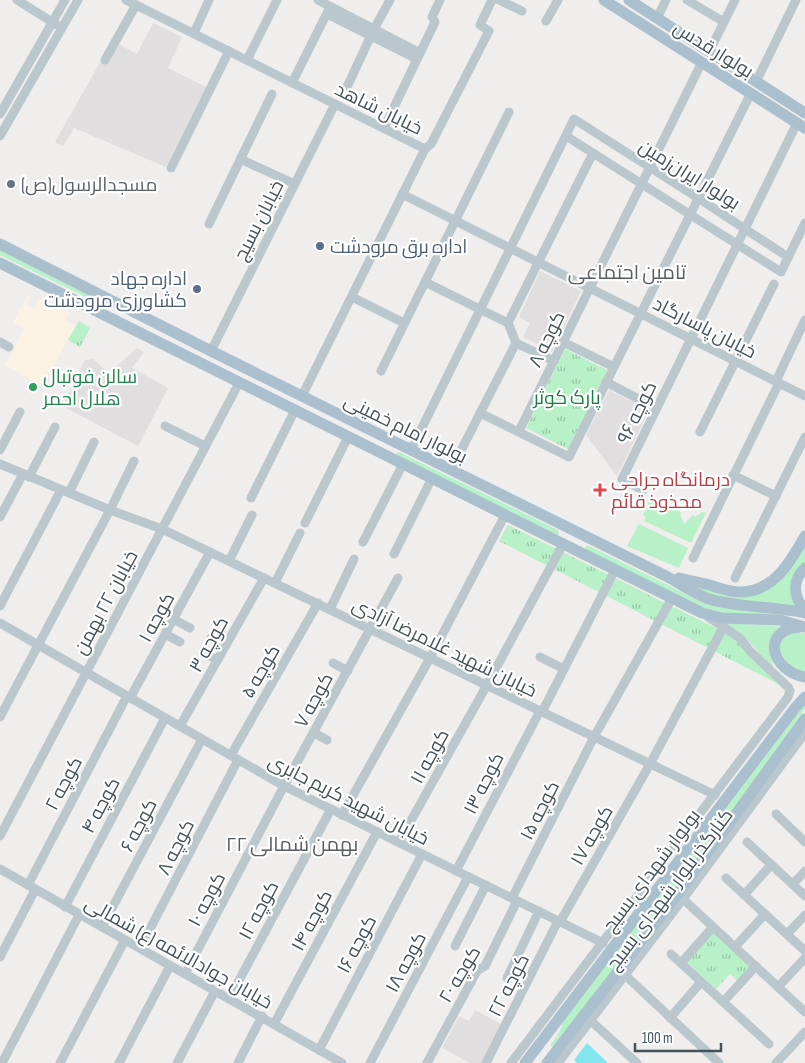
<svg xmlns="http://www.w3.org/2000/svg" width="805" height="1063" font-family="'Sofia Sans Condensed',Cairo,sans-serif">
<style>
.commercial{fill:#fcf2e4}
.education{fill:#e1dedf}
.grass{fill:#b8f0c7}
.park{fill:url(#park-tufts)}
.water{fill:#83e6ef}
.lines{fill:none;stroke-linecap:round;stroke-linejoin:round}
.minor{stroke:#bac7cd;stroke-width:9}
.major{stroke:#abc0ce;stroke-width:11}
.worship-dot{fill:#6b7280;stroke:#fff;stroke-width:2}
.service-dot{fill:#5c6f8a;stroke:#fff;stroke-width:2}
.leisure-dot{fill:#2e9e5b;stroke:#fff;stroke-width:2}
.health-dot{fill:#e0444e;stroke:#fff;stroke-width:2}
.labels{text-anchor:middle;stroke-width:4.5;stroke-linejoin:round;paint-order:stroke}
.street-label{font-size:19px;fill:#44535b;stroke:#fff}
.worship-label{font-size:19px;fill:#5b616d;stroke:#fff;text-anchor:start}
.service-label{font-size:19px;fill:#4e5e75;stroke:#fff;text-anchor:start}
.leisure-label{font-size:19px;fill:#27864d;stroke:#fff;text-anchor:start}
.park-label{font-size:19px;fill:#127f3c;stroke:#fff}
.health-label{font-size:19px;fill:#be3a42;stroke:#fff;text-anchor:start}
.neighbourhood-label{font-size:20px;fill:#595e62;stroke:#fff}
</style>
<defs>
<pattern id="park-tufts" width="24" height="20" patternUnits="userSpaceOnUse" patternTransform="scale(1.25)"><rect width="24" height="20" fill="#b8f0c7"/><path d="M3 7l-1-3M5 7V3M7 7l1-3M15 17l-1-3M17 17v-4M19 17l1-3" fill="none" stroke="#97c5a5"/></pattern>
</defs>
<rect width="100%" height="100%" fill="#f0eded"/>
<polygon class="commercial" points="28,294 30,296 26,304 35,308 40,299 70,313 66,321 75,326 43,386 5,365 24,329 13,322"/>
<g class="education">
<polygon points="153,23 182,37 168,68 206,87 166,167 74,128 63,146 55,142 102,59 118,44 137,54"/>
<polygon points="540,271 581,291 552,352 523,337 530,323 519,317"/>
<polygon points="137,348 144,352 132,368 168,388 138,446 62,406 85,360 93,359 109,373"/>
<polygon points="609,390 649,410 617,476 586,435"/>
<polygon points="475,1010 503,1025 483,1063 470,1063 442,1048 459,1016 469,1021"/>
</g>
<g class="grass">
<polygon points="0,249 95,295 94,301 0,255"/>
<polygon points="399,452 558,530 559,534 558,535 396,456 397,453"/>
<path d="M652 494 655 509C666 507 674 504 682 514L680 515 684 524 693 515 695 517 702 512 706 513 691 543 644 521 646 517 643 515Z"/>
<polygon points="639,524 688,548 679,568 627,546"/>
<polygon points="587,545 700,601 776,612 778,615 727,614 697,606 584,549"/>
<polygon points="805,546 805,563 796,571 800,610 733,603 686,587 702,588 752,595"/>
<polygon points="725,623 786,627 771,655 774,669 741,633"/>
<path d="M798 632 805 633V672C800 670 794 669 790 666 787 664 785 660 783 656 774 643 786 634 798 632Z"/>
<polygon points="805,702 805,709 750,787 682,879 556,1044 553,1047 551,1046 551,1044 559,1033 564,1019"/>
</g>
<g class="park">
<polygon points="79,321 90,328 80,347 68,340"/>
<polygon points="565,349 607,370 568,449 526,428"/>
<polygon points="508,525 736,638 782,686 499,541"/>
<polygon points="715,930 751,967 738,981 730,974 716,989 687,962"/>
</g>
<polygon class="water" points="587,1043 608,1063 577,1063 574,1060"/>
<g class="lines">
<g class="minor">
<polyline points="17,0 57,25"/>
<polyline points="126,0 425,149 302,396"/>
<polyline points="318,0 420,53"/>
<polyline points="499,0 522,11"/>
<polyline points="687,0 724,22"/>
<polyline points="327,14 417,59"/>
<polyline points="657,18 666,0"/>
<polyline points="546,21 558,0"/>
<polyline points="194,33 209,0"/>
<polyline points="709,52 735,0"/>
<polyline points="105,60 136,5"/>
<polyline points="247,60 277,0"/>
<polyline points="756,82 796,0"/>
<polyline points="292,83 329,9"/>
<polyline points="347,87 374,29 390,0"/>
<polyline points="0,114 65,0"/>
<polyline points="384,128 435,22 432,17 440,0"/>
<polyline points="0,136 78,0"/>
<polyline points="566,136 781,272 805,223"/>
<polyline points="425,149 431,144 489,31 480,25 492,0"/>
<polyline points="240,159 295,184"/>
<polyline points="171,168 229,51"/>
<polyline points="402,194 805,396"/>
<polyline points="209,224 272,94"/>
<polyline points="425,282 508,323"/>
<polyline points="352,297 404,323"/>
<polyline points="0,342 9,347"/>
<polyline points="563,342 614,367"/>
<polyline points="516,343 554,361"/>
<polyline points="211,351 335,104"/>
<polyline points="381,371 509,112"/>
<polyline points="776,381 805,320"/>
<polyline points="606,382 656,408"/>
<polyline points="480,413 569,457 751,93"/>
<polyline points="165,426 205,446"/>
<polyline points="519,431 702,62"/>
<polyline points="700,432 774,284"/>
<polyline points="0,450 20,412"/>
<polyline points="411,450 574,119 698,198 788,257"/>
<polyline points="0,464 110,510 162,529 715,795"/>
<polyline points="451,470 516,343 508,323 593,153"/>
<polyline points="733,475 776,496"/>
<polyline points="29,477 55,427"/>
<polyline points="643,490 622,479 797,123"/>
<polyline points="69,493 94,442"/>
<polyline points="251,498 295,410"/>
<polyline points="0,517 23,474"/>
<polyline points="305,523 348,437"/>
<polyline points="363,542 403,464"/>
<polyline points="394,554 432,478"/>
<polyline points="693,558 779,383"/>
<polyline points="229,561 252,515"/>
<polyline points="735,578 805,437"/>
<polyline points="275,583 300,533"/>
<polyline points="0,606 61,490"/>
<polyline points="330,609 354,559"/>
<polyline points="173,619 190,628"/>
<polyline points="0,623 284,786 603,943"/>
<polyline points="165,634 180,642"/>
<polyline points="211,638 226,645"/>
<polyline points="203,653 218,660"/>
<polyline points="540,657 564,669"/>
<polyline points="333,663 348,671"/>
<polyline points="130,698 210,552"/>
<polyline points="542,712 615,570"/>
<polyline points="0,717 110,510 134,461"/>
<polyline points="180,726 264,578"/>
<polyline points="314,733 327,740"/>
<polyline points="231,755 318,603"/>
<polyline points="776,814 805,842"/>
<polyline points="342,815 430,658 505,515"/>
<polyline points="0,836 239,383"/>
<polyline points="399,842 487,685 563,544"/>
<polyline points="747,842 805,896"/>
<polyline points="0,869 342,1063"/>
<polyline points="456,871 540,711"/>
<polyline points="726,878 805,951"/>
<polyline points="793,884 805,871"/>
<polyline points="28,885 127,696"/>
<polyline points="744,895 771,865"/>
<polyline points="512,898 594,737 672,598"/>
<polyline points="683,899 805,1012"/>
<polyline points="65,907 165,718"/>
<polyline points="560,922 650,764 724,626"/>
<polyline points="102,927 202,739"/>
<polyline points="787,934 805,915"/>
<polyline points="455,946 486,885"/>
<polyline points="735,947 765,914"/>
<polyline points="140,948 238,760"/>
<polyline points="671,954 769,1044"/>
<polyline points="0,957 35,890"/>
<polyline points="681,963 713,927"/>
<polyline points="185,974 284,786 398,578"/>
<polyline points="625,975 719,1063"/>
<polyline points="507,978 539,911"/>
<polyline points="778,987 805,958"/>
<polyline points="229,999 331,809"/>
<polyline points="723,1002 756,966"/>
<polyline points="670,1018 701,982"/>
<polyline points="590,1020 637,1063"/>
<polyline points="274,1024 377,832"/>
<polyline points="319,1050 422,854"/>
<polyline points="2,1063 79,915"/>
<polyline points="60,1063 125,940"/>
<polyline points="119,1063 170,966"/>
<polyline points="177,1063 215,991"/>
<polyline points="238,1063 262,1016"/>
<polyline points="370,1063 468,877"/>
<polyline points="427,1063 477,971 485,966 517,901"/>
<polyline points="486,1063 558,921"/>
<polyline points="511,1063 788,697 790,691 788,687 750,651 740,638 708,617"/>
<polyline points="558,1063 683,899 805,733"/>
<polyline points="776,1063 805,1032"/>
</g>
<g class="major">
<polyline points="604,0 805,128"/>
<polyline points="629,0 805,113"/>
<path d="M0 244 211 351 666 576C679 583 692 592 706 598 736 608 773 606 805 613"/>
<polyline points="0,263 702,613 722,618 780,620 805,627"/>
<path d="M805 568C792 580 793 597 805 610"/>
<path d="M679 578C688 580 697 582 706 584 717 587 729 592 740 592 774 592 791 561 805 536"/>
<path d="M800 627C760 630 771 671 805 677"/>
<polyline points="525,1063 795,708 805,697"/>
<polyline points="547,1063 677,895 805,719"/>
</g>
</g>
<circle class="worship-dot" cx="11" cy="184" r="5"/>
<g class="service-dot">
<circle cx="320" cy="246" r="5"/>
<circle cx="197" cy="289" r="5"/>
</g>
<circle class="leisure-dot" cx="33" cy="387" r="5"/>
<path class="health-dot" d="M597.5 482.5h5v5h5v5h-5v5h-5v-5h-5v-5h5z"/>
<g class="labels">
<g class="street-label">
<text transform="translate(714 49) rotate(32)" y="7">بولوار قدس</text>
<text transform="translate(379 108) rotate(26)" y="7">خیابان شاهد</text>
<text transform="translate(690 174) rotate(32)" y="7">بولوار ایران‌زمین</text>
<text transform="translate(258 220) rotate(-63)" y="7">خیابان بسیج</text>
<text transform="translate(705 327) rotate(27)" y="7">خیابان پاسارگاد</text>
<text transform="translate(546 339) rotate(-64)" y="7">کوچه ۸</text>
<text transform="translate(636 412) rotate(-64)" y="7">کوچه ۹۶</text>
<text transform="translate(406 428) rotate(26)" y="7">بولوار امام خمینی</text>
<text transform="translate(105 602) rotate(-62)" y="7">خیابان ۲۲ بهمن</text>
<text transform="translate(156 617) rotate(-61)" y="7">کوچه ۱</text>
<text transform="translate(208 644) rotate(-61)" y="7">کوچه ۳</text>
<text transform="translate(445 647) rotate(26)" y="7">خیابان شهید غلامرضا آزادی</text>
<text transform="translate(260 671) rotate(-60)" y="7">کوچه ۵</text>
<text transform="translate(313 700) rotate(-61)" y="7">کوچه ۷</text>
<text transform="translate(429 756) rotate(-61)" y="7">کوچه ۱۱</text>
<text transform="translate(63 783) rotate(-62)" y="7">کوچه ۲</text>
<text transform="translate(483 783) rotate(-63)" y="7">کوچه ۱۳</text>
<text transform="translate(349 799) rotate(27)" y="7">خیابان شهید کریم جابری</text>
<text transform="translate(100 805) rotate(-62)" y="7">کوچه ۴</text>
<text transform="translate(539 810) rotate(-63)" y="7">کوچه ۱۵</text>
<text transform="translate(138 825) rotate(-62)" y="7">کوچه ۶</text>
<text transform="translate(591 835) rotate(-60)" y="7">کوچه ۱۷</text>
<text transform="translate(175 847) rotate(-63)" y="7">کوچه ۸</text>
<text transform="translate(651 870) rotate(-53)" y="7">بولوار شهدای بسیج</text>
<text transform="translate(669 889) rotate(-53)" y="7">کنارگذر بلوار شهدای بسیج</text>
<text transform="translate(206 899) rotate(-62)" y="7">کوچه ۱۰</text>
<text transform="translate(258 910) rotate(-62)" y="7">کوچه ۱۲</text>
<text transform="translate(311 920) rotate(-62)" y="7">کوچه ۱۴</text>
<text transform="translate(356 944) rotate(-62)" y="7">کوچه ۱۶</text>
<text transform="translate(179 952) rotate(29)" y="7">خیابان جوادالائمه (ع) شمالی</text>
<text transform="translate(405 962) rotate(-62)" y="7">کوچه ۱۸</text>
<text transform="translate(459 974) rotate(-59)" y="7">کوچه ۲۰</text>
<text transform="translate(508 985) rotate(-63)" y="7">کوچه ۲۲</text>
</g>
<g class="worship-label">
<text x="21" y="191">مسجدالرسول(ص)</text>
</g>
<g class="service-label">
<text x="330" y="253">اداره برق مرودشت</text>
<text x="187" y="285" text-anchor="end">اداره جهاد<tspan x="187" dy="22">کشاورزی مرودشت</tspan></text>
</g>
<g class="leisure-label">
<text x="43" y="383">سالن فوتبال<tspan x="43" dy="22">هلال احمر</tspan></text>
</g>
<g class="park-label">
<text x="567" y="404">پارک کوثر</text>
</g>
<g class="health-label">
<text x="611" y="486">درمانگاه جراحی<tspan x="611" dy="22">محذوذ قائم</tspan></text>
</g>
<g class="neighbourhood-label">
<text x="627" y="279">تامین اجتماعی</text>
<text x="292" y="851">۲۲ بهمن شمالی</text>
</g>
</g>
<path d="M635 1043v8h86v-8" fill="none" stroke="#44535b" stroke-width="2.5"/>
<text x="642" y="1043" font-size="15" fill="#44535b" stroke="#ffffff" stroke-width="4" paint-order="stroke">100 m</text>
</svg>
